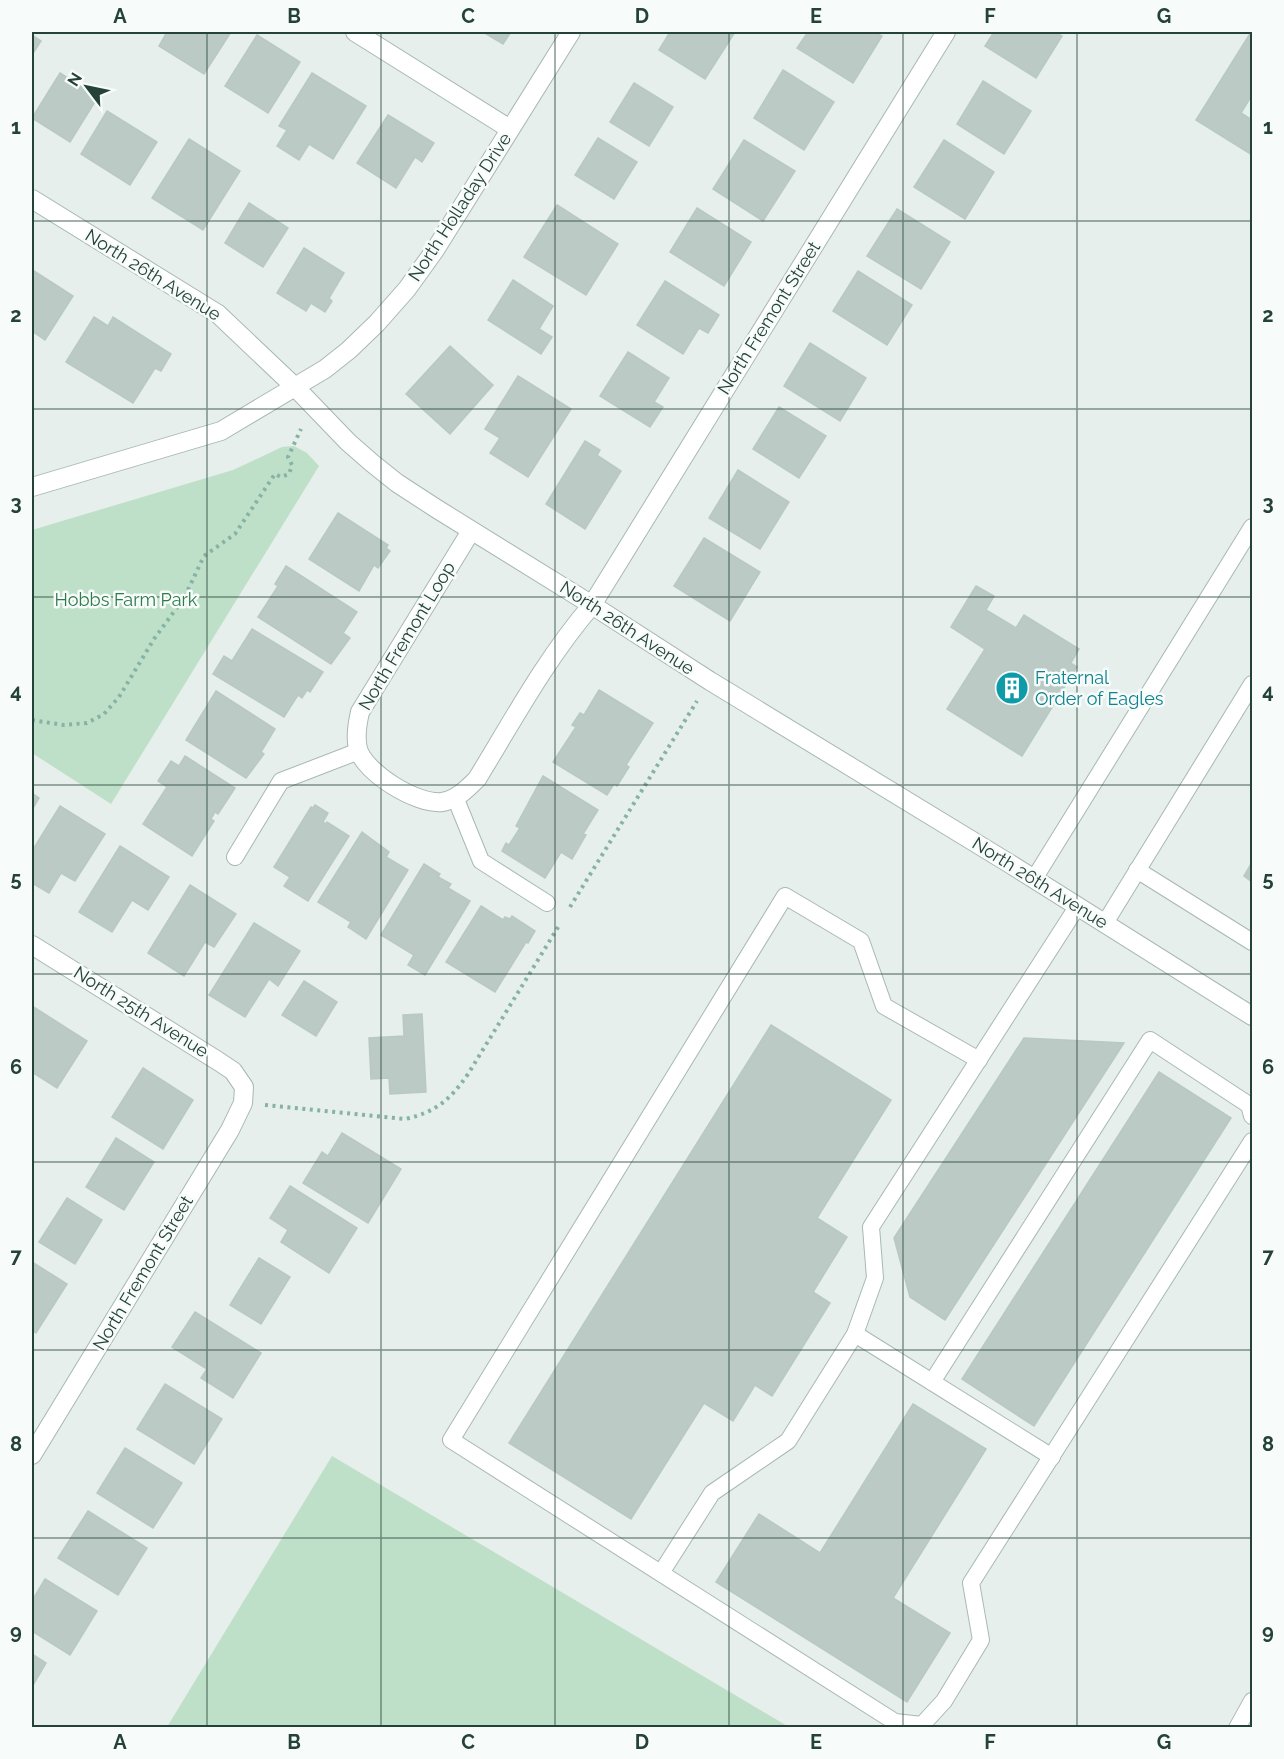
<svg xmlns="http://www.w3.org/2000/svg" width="1284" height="1759" font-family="Raleway,sans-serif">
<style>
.green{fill:#bfe0c8}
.building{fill:#bbcac4;stroke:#b8c9c2;stroke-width:1.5}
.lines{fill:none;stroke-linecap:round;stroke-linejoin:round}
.service-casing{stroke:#a8b8b2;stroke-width:18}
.minor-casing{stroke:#a8b8b2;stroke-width:20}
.tertiary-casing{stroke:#a8b8b2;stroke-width:20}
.path{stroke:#86b3a5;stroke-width:4;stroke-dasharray:3 4.5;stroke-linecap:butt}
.service{stroke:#fff;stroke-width:16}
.minor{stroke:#fff;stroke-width:18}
.tertiary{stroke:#fff;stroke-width:18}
.grid{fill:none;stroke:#24423a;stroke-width:1.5;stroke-opacity:0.55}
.labels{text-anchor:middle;stroke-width:5;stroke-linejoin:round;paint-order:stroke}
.street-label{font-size:18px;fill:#24423a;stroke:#f7fbf9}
.park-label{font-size:18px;fill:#2d7a4b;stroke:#f7fbf9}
.culture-label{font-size:18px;fill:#0d838f;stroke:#f7fbf9;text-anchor:start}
.neatline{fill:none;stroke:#24423a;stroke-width:2}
.grid-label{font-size:20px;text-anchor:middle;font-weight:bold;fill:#24423a}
</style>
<rect width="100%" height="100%" fill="#e6efeb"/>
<g class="green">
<polygon points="294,446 307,453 319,466 111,804 32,753 32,530 233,470 282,447"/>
<polygon points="332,1456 789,1727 167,1727"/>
</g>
<g class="building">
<polygon points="167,32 231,32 204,74 159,46"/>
<polygon points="483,32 511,32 503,44"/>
<polygon points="670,32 735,32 705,79 659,50"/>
<polygon points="808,32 874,32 882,36 853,83 797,48"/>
<polygon points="994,32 1054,32 1062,36 1036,78 985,46"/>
<polygon points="1251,32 1252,32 1252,95 1241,113 1252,120 1252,155 1196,120"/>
<polygon points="32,35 41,41 32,55"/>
<polygon points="257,35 300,62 268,113 225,86"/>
<polygon points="783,70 834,102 804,150 754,118"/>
<polygon points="60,73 98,97 70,142 32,118"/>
<polygon points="312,73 366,106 333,159 309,144 299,160 277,146 287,130 279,126"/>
<polygon points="983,81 1031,111 1004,154 957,124"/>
<polygon points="634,83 673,107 649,146 610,122"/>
<polygon points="107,111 157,142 130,185 81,154"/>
<polygon points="388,115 434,143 422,162 415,157 396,188 357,163"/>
<polygon points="598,138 637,162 614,199 575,175"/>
<polygon points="189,139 240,171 203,230 152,198"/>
<polygon points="744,140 795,171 763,221 713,189"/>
<polygon points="944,140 994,172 965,219 914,187"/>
<polygon points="249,203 288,228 263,267 225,243"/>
<polygon points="557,205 618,244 586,295 524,257"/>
<polygon points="697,208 751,242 724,286 670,252"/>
<polygon points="897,209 950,242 921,289 867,256"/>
<polygon points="304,248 344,273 329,298 332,301 325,312 311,303 306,311 277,293"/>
<polygon points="34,271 73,296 45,340 32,331 32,276"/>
<polygon points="858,271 912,305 887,345 833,311"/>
<polygon points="513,280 553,306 539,329 552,337 541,354 488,320"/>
<polygon points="665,281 719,315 708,333 699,328 683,354 637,325"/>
<polygon points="94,317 108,326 113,317 171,354 161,371 155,368 133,403 66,362"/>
<polygon points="810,343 866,378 840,421 784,386"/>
<polygon points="450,346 493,385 450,434 406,394"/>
<polygon points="628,352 669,378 654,402 663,407 650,427 600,396"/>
<polygon points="518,376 571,409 528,477 490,453 500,438 485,429"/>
<polygon points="779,407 826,436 799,478 753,449"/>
<polygon points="585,441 600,450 597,455 621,471 585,529 546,504"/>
<polygon points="738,470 789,502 760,549 709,518"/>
<polygon points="338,513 388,545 386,548 390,551 378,568 374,565 359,591 309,559"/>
<polygon points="704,538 760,572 730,621 674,586"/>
<polygon points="286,566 357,612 343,633 350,638 331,664 258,617 278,586 275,584"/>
<polygon points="976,586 994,596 986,610 1016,628 1024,615 1079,649 1071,663 1077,667 1022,756 947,709 985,649 951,627"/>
<polygon points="252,629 323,672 310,692 307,690 302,698 298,695 284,717 213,674 224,656 232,661"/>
<polygon points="599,690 653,723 626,765 629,767 617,786 614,784 607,795 553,762 576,727 572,725 580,713 584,715"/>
<polygon points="216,691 275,729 261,752 264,754 246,778 186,740"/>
<polygon points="185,756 235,788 218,814 215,812 211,819 214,821 192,856 143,824 167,787 158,781 171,761 179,766"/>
<polygon points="543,776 598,810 583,834 586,835 572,859 561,852 545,878 502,851 506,843 509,845 520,828 516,826"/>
<polygon points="32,793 39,798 32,810"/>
<polygon points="315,805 328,813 323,822 326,824 327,822 349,836 308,901 284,886 290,877 274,867 311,807 313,808"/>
<polygon points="60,806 105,834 75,881 61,873 49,893 32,883 32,851"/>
<polygon points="362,832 389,852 386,857 408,870 366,939 348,927 351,922 318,902"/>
<polygon points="120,846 169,877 148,910 132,900 112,932 79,912"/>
<polygon points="1252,862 1252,882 1244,876"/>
<polygon points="424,864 440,874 438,877 451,884 448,888 470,901 425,975 408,965 414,955 381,935"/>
<polygon points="190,885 236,914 214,947 205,942 184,976 148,953"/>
<polygon points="481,906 503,920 505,917 510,919 512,916 535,931 528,943 526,942 495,992 446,962"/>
<polygon points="254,923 300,951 278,986 269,979 245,1017 209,995"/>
<polygon points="304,981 337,1002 316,1036 282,1015"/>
<polygon points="32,1006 87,1041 57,1088 32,1072"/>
<polygon points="422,1014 426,1092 390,1094 389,1078 371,1079 369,1038 404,1036 403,1015"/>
<polygon points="771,1025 891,1100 817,1218 847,1237 813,1292 830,1303 772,1396 755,1385 733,1421 704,1403 631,1519 509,1443"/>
<polygon points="1024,1038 1124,1043 945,1320 910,1297 894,1238"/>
<polygon points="143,1068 193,1100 163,1149 112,1117"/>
<polygon points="1159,1072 1231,1118 1034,1426 962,1379"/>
<polygon points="342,1133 401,1169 368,1223 303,1183 322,1152 328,1156"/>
<polygon points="116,1138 154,1162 124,1210 86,1187"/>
<polygon points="290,1186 357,1228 329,1273 281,1242 288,1230 270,1218"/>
<polygon points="67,1198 102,1220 75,1264 39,1242"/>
<polygon points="259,1258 290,1277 261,1324 230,1305"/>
<polygon points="32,1262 67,1284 36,1333 32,1330"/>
<polygon points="195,1312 261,1353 233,1398 201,1378 207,1369 172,1347"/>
<polygon points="165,1384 222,1419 194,1464 137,1429"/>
<polygon points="913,1404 986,1449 893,1598 950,1633 907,1702 716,1582 759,1514 820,1553"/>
<polygon points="125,1448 182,1483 153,1528 97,1493"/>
<polygon points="88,1511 147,1548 118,1595 58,1558"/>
<polygon points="45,1579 97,1611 70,1655 32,1631 32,1620 34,1616 32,1615 32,1601"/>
<polygon points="32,1654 46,1663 32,1687"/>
</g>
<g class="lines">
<defs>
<g id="service">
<polyline points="455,797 481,861 547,903"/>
<polyline points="235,857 281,781 359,751"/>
<polyline points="1137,870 1252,942"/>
<polyline points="1034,879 1252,527"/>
<polyline points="1105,923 1252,684"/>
<polyline points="979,1060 884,1006 861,941 785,896 451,1440 895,1722 922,1725 944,1701 981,1640 971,1583 1252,1141"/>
<polyline points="855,1334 1052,1457"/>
<polyline points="932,1382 1150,1040 1249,1105 1252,1116"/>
<polyline points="661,1573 712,1493 788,1441 855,1334 875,1278 871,1227 1077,907"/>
<polyline points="1237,1728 1252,1701"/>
</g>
<g id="minor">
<polyline points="355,32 510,129"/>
<polyline points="32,199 218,314 295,387"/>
<polyline points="32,487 221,431 325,369 349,350 377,323 407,289 435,250 571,32"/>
<path d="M471 531 360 712C357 725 355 737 358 749 365 773 417 805 442 802 456 800 467 789 477 779 513 720 547 657 592 605L946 32"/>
<polyline points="32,945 218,1061 233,1071 244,1087 243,1103 230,1130 32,1455"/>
</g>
<polyline id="tertiary" points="295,387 348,442 372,463 397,483 437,509 592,605 710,681 1007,862 1252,1016"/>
</defs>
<use href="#service" class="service-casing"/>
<use href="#minor" class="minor-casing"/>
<use href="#tertiary" class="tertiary-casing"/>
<g class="path">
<polyline points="32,720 63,725 87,723 104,714 119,697 154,639 184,598 204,556 235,534 275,474 281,477 289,474 292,465 288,457 301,429"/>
<polyline points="570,907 697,701"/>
<path d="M265 1105 405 1119C436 1112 450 1100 468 1074L560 924"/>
</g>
<use href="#service" class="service"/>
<use href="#minor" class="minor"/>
<use href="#tertiary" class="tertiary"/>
</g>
<path class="grid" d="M207 32V1728M381 32V1728M555 32V1728M729 32V1728M903 32V1728M1077 32V1728M32 221H1252M32 409H1252M32 597H1252M32 785H1252M32 974H1252M32 1162H1252M32 1350H1252M32 1538H1252"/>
<defs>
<symbol id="building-disc" viewBox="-11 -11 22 22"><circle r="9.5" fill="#0f9aa8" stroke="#f7fbf9"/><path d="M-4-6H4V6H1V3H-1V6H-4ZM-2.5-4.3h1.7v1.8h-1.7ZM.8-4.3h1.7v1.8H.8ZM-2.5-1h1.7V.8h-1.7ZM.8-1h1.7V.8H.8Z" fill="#fff"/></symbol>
</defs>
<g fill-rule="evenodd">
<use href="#building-disc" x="993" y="669" width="38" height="38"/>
</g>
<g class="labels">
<g class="street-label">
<text transform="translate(460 207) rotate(-57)" y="6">North Holladay Drive</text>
<text transform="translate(153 275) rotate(32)" y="6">North 26th Avenue</text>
<text transform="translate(769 318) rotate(-58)" y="6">North Fremont Street</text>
<text transform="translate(627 628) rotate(33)" y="6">North 26th Avenue</text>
<text transform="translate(407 636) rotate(-59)" y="6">North Fremont Loop</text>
<text transform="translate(1040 883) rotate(32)" y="6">North 26th Avenue</text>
<text transform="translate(141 1012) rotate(32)" y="6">North 25th Avenue</text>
<text transform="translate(143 1273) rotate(-59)" y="6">North Fremont Street</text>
</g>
<g class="park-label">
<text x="126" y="606">Hobbs Farm Park</text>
</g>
<g class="culture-label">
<text x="1035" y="684">Fraternal<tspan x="1035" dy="21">Order of Eagles</tspan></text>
</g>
</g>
<rect width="1284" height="1759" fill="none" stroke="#f7fbf9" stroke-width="66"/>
<g transform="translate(87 87) rotate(302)" stroke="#f7fbf9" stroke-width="4.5" paint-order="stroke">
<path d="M0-4.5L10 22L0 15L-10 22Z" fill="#24423a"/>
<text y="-9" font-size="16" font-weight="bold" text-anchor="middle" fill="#24423a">N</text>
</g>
<rect x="33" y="33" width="1218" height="1693" class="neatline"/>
<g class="grid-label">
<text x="120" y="23">A</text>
<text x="294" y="23">B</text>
<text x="468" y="23">C</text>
<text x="642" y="23">D</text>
<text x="816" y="23">E</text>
<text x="990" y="23">F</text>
<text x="1164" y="23">G</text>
<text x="16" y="134">1</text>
<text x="1268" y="134">1</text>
<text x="16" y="322">2</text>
<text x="1268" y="322">2</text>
<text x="16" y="510">3</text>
<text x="1268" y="510">3</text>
<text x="16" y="698">4</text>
<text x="1268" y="698">4</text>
<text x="16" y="886">5</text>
<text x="1268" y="886">5</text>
<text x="16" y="1074">6</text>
<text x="1268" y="1074">6</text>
<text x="16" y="1263">7</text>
<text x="1268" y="1263">7</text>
<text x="16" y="1451">8</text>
<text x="1268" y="1451">8</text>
<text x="16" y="1639">9</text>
<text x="1268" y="1639">9</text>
<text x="120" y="1749">A</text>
<text x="294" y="1749">B</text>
<text x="468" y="1749">C</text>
<text x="642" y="1749">D</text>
<text x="816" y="1749">E</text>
<text x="990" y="1749">F</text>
<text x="1164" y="1749">G</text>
</g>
</svg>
